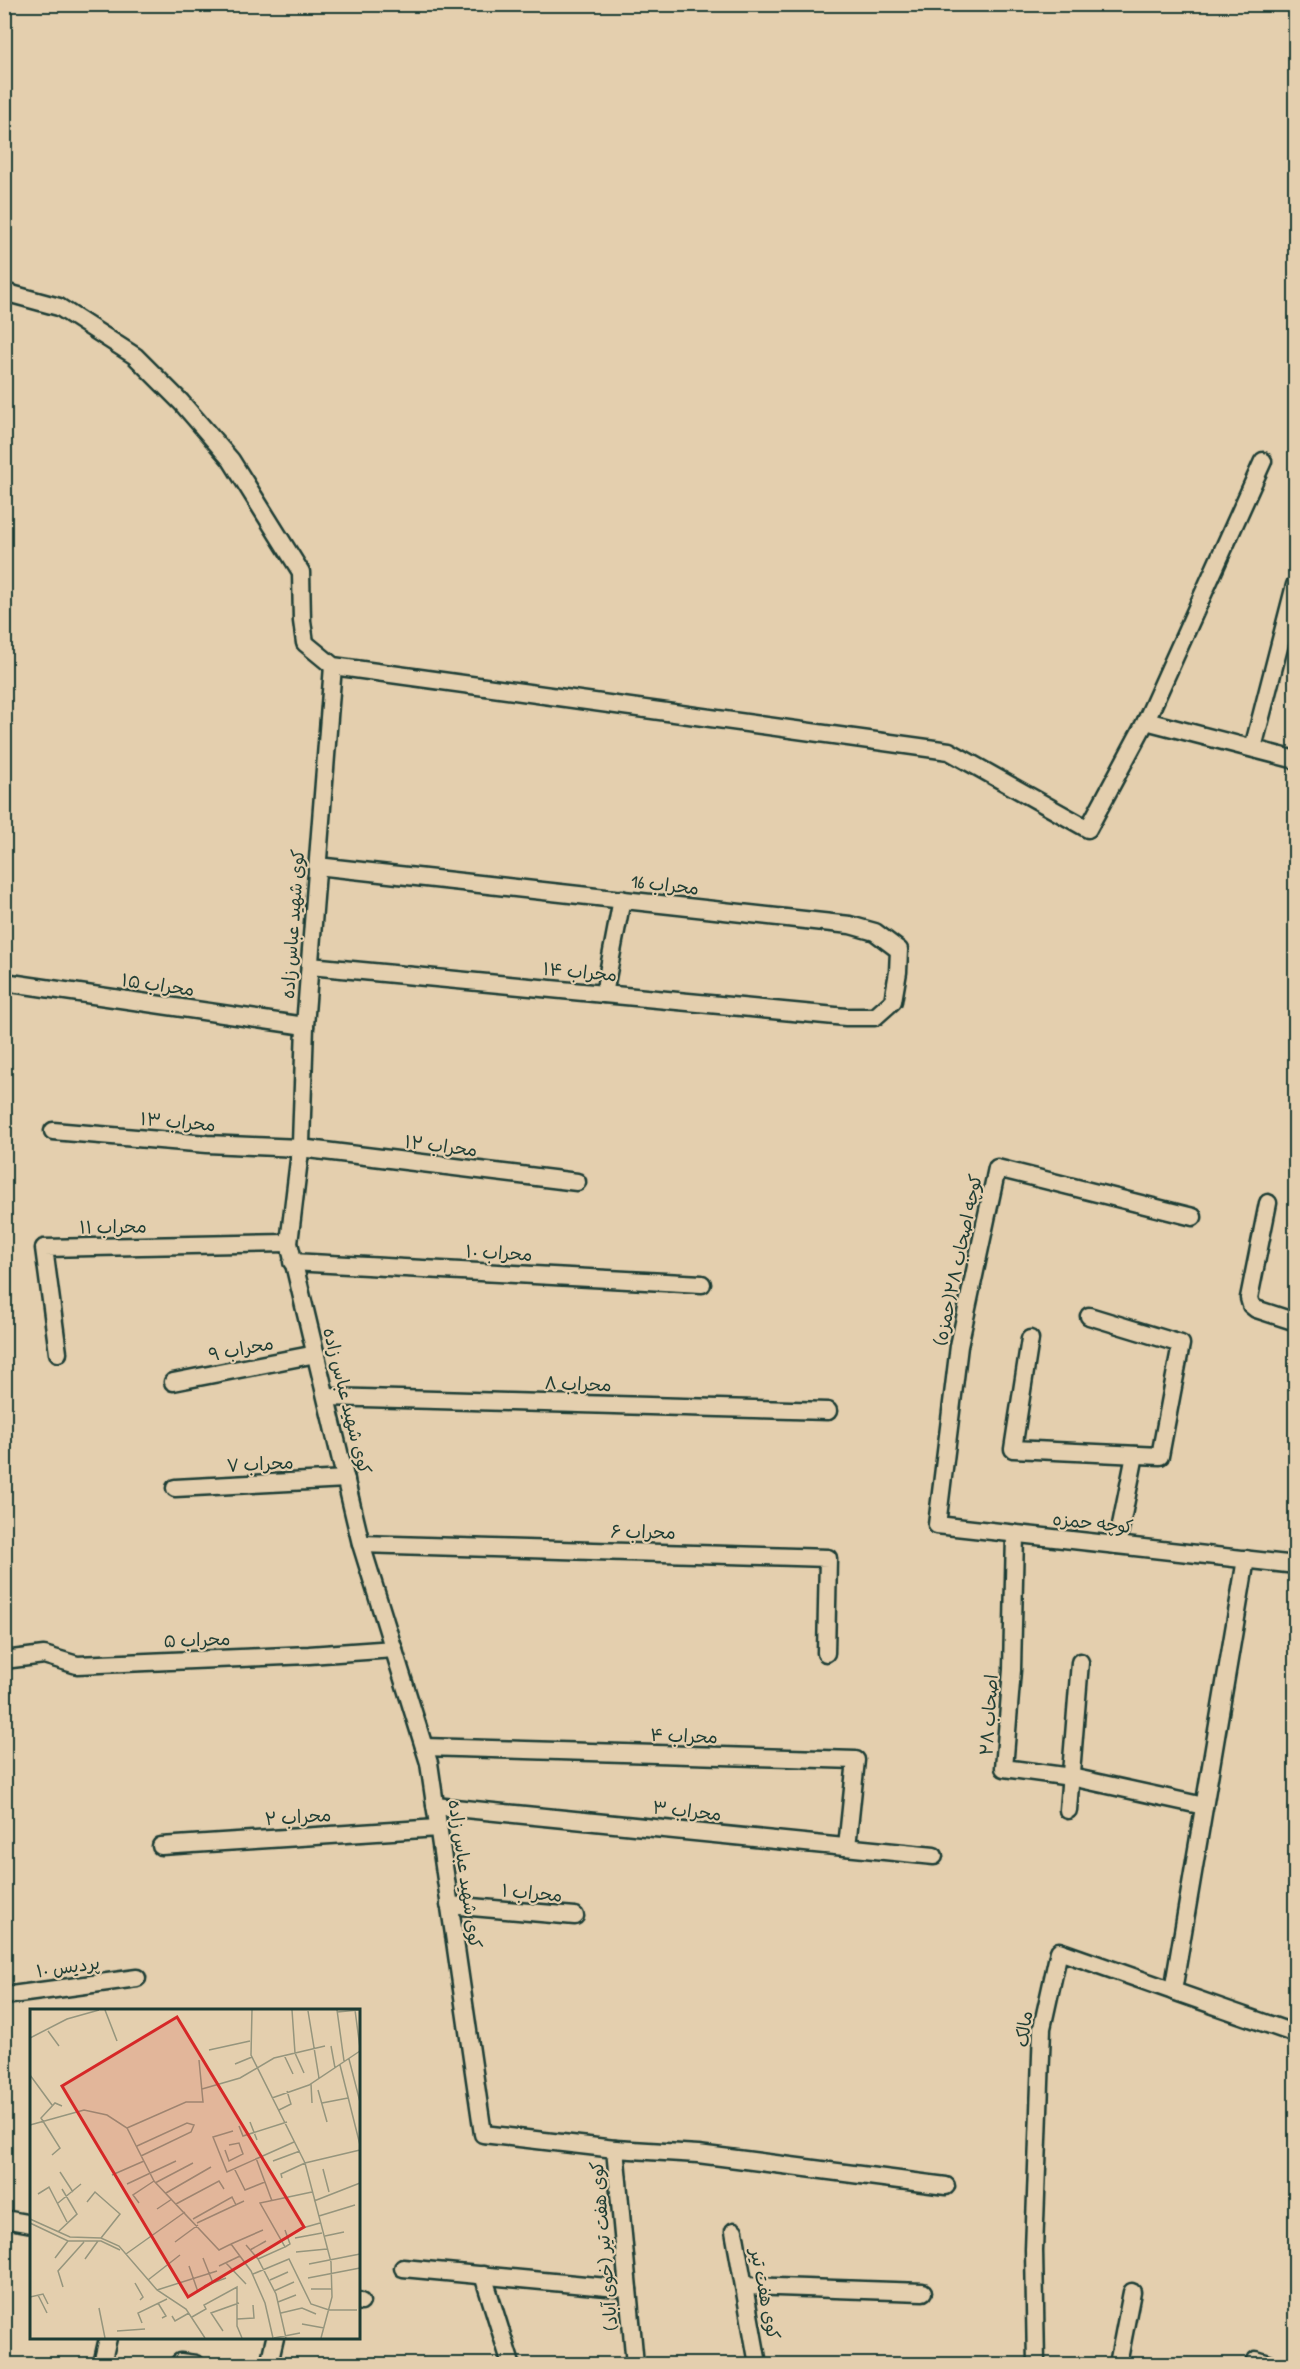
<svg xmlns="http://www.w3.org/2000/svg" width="1300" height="2369" font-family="'Patrick Hand','Playpen Sans Arabic',sans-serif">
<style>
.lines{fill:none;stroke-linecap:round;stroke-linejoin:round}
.street-casing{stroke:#1f3d34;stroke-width:21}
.street{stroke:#e4cfae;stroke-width:16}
.labels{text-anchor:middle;stroke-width:4.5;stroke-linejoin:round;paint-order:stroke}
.street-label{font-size:18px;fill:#1f3d34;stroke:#e4cfae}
.inset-road{fill:none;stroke:#95957d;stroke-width:1.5}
.view{fill:#d62828;fill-opacity:0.15;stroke:#d62828;stroke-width:3}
.inset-edge{fill:none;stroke:#1f3d34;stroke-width:3}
</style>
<rect width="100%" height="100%" fill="#e4cfae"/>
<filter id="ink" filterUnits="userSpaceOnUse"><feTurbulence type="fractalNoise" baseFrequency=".0167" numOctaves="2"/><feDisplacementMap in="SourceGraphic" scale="12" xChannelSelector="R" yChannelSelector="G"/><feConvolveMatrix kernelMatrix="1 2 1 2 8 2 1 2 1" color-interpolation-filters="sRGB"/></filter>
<g filter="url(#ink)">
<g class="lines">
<defs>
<g id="street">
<polyline points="4,292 59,307 135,356 181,402 231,460 301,572 302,621 305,643 333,666 949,751 1088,829 1146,721 1263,461"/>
<polyline points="333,666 305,1026 301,1143 289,1243 361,1544 429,1763 483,2134 615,2149 635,2364"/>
<polyline points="1146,721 1296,760"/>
<polyline points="1253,748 1295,585"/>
<polyline points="310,966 846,1017 875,1017 893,1001 898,972 899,950 875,932 850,925 317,866"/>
<polyline points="4,982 305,1026"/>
<polyline points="604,994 622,899"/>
<polyline points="53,1131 207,1144 300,1148 577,1182"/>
<polyline points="1268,1203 1249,1298 1251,1305 1256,1309 1296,1322"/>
<polyline points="1193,1217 997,1168 959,1346 937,1525 1296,1565"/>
<polyline points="292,1262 702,1284"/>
<polyline points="1030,1339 1013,1449 1160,1456 1181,1344 1089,1316"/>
<polyline points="58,1353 44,1248 289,1243"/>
<polyline points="173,1382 316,1354"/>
<polyline points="327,1397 828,1411"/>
<polyline points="175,1488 346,1479"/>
<polyline points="1015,1534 1012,1670 1004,1768 1071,1777 1204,1806"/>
<polyline points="361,1544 828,1558 826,1653"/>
<polyline points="1117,1545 1135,1455"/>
<polyline points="4,1660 44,1655 77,1665 309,1655 394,1649"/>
<polyline points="424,1747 856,1760 847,1847"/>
<polyline points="435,1806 934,1856"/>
<polyline points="1068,1810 1080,1662"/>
<polyline points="161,1846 438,1828"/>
<polyline points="449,1905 575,1916"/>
<polyline points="1173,1991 1246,1559"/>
<polyline points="4,1996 137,1978"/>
<polyline points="615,2149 698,2154 946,2186"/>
<polyline points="4,2219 32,2224"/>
<polyline points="734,2231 758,2364"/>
<polyline points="403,2268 628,2289"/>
<polyline points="483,2275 511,2364"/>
<polyline points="744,2286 923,2292"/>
<polyline points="358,2301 361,2302"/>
<polyline points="1256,2360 1269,2364"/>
<polyline points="180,2362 195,2364"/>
<polyline points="102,2364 108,2338"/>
<polyline points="269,2364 275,2338"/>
<polyline points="1036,2364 1034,2250 1042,2028 1059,1951 1296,2034"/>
<polyline points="1118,2364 1132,2292"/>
</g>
</defs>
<use href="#street" class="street-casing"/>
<use href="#street" class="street"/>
</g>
</g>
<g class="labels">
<g class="street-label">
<text transform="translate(665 885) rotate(6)" y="6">محراب 16</text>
<text transform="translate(293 924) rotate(-86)" y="6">کوی شهید عباس زاده</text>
<text transform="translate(580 972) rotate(5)" y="6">محراب ۱۴</text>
<text transform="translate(158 985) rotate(8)" y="6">محراب ۱۵</text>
<text transform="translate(178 1122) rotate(5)" y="6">محراب ۱۳</text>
<text transform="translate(441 1146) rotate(7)" y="6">محراب ۱۲</text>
<text transform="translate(113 1227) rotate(-1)" y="6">محراب ۱۱</text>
<text transform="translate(499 1253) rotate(3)" y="6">محراب ۱۰</text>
<text transform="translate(958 1260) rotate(-78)" y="6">کوچه اصحاب ۲۸(حمزه)</text>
<text transform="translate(241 1349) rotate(-11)" y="6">محراب ۹</text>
<text transform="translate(578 1384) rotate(2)" y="6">محراب ۸</text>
<text transform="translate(347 1401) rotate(76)" y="6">کوی شهید عباس زاده</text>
<text transform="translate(260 1464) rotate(-3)" y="6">محراب ۷</text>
<text transform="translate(1093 1523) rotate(6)" y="6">کوچه حمزه</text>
<text transform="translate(643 1532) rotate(1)" y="6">محراب ۶</text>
<text transform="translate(197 1640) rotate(-2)" y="6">محراب ۵</text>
<text transform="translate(989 1715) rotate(-86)" y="6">اصحاب ۲۸</text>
<text transform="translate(684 1736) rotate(2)" y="6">محراب ۴</text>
<text transform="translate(687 1811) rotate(6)" y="6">محراب ۳</text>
<text transform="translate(298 1817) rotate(-4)" y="6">محراب ۲</text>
<text transform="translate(465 1874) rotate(82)" y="6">کوی شهید عباس زاده</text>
<text transform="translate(532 1893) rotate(5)" y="6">محراب ۱</text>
<text transform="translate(68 1967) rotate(-8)" y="6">پردیس ۱۰</text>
<text transform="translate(1024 2029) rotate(-83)" y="6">مالک</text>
<text transform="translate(604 2246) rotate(-95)" y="6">کوی هفت تیر (خوی آباد)</text>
<text transform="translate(765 2294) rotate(79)" y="6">کوی هفت تیر</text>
</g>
</g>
<g transform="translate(30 2009)">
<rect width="330" height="330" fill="#e4cfae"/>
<path class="inset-road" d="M75 1 87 32M222 1 221 46 275 154 301 253 302 288 291 329M262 1 265 44 274 64M307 1 314 52M325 1 330 39M278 2 289 69M307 3 329 1M18 22 29 37M0 29 37 10 69 1M301 37 305 59M179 41 220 32M254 46 263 65M319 50 330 93M205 55 222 48M310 56 330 136M0 66 22 96M281 75 282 94M172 80 210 69 244 49 295 37M288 81 297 113M242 89 279 76 330 42M292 94 318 89M249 101 261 95 257 82M220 113 227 131M0 116 54 101 77 106 97 119 124 172 189 241 201 235 221 262 235 294 243 329M209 117 213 127 257 113M97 119 156 93H173L169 51M203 122 183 128 197 163 264 133M107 137 157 114 164 116 161 123 111 147M195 141 199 152 213 145 209 134 199 136M22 146 30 139 11 109 25 94 32 97M226 149 242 192M243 152 270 142M204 159 215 181 235 173M293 160 299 183M30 163 43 183M82 166 114 152M252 169 251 165 275 154 330 141M125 174 163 154M97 175 146 152M136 184 181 158M8 185 19 178 37 213M284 192 330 174M57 193 65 183 90 205 71 229M28 194 51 175M109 194 103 186 124 172M146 195 189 172 194 180M127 200 142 190M289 207 325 196M0 210 40 228 71 229 89 237 127 281 156 300 175 329M163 210 202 188 206 196M0 214 38 232H71L90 241M167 214 214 192M269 220 290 214M28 223 47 205 32 180M295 227 314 223M265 229 292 224M145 233 168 216M201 235 233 221M216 236 228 250 246 285 256 329M255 238 260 235 255 221M220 241 236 232M266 243 297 240M96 245 155 203M25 249 38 232M173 249 183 274M55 250 68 232M228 250 255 238 230 194 282 183M196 254 216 275M279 255 330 245M159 257 168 283M189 257 210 247M223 265 259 250 281 295 299 301H327M278 269 330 259M118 271 150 246M240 271 258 263M105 274 113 288 110 291M174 277 196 269M33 278 28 262 54 233M281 280H302M127 281 187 262M244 282 264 273M8 286 17 304M0 288 13 285 18 295M248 293 266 286M128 294 136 307 132 309M69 299 75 329M251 304 272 299 286 305M142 307 145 312 159 304M162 308 176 300 174 296 207 278V317L212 329M207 310 224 309 223 296M112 314 108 304 137 290M272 315 294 319M87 322 115 320M193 322 181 304 209 294M244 329 270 324"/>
<path class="view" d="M147 8 274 218 158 288 32 77Z"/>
<rect width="330" height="330" class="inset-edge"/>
</g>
<rect width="1300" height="2369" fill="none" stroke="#e4cfae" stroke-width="24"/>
<rect x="12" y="12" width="1276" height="2345" fill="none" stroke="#1f3d34" stroke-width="2" filter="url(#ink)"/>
</svg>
